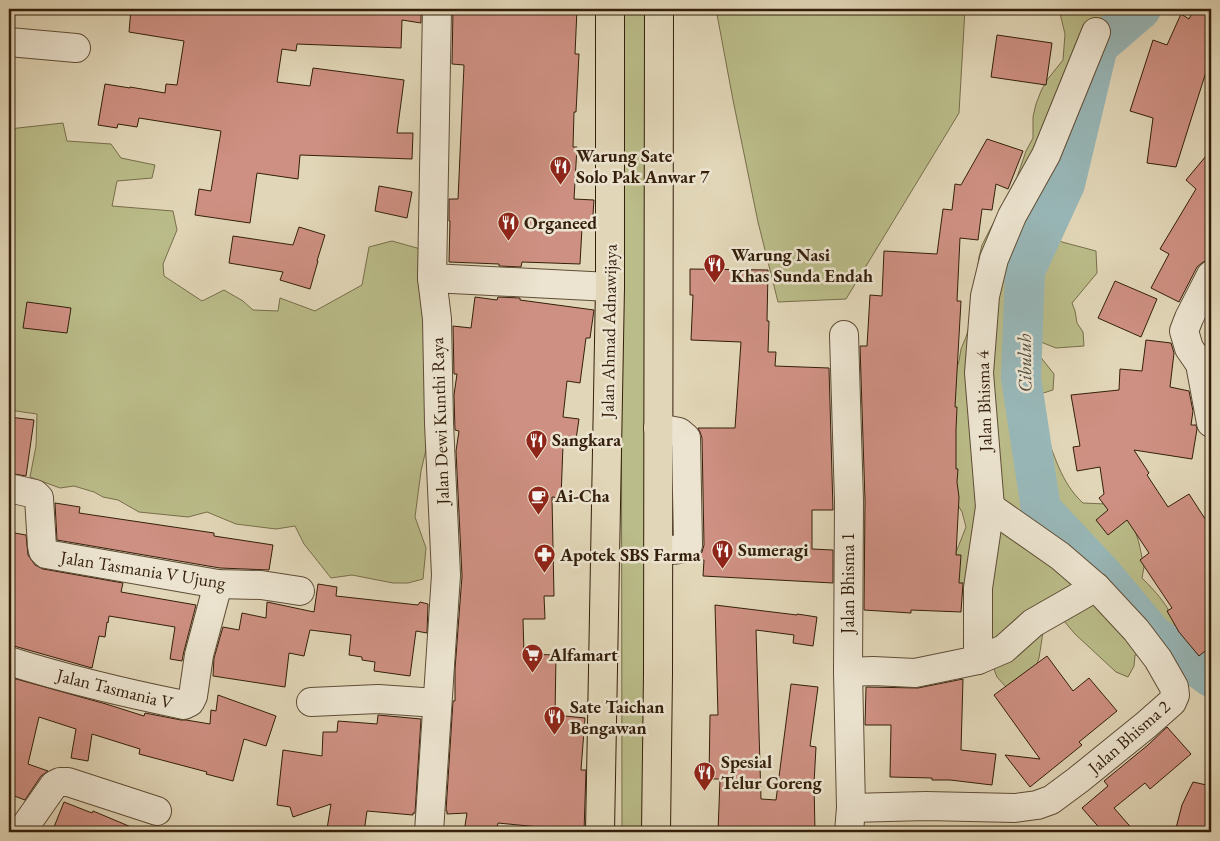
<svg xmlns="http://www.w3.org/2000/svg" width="1220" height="841" font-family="'EB Garamond',serif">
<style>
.green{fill:#babc89;stroke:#776e4a}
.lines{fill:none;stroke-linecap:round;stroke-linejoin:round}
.river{stroke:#98b7b8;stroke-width:40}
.building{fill:#ce9082;stroke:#341f0b}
.minor-casing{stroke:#5f4d36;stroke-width:30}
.major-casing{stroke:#341f0b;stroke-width:30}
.minor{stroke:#ece4d0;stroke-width:28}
.major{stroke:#e1d6b7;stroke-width:28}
.labels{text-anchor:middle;stroke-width:5;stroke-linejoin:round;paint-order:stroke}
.poi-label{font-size:18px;font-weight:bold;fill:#341f0b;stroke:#ece4d0;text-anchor:start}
.street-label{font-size:18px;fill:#341f0b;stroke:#ece4d0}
.water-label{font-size:19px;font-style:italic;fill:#524d3f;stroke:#ece4d0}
</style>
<rect width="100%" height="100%" fill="#e1d6b7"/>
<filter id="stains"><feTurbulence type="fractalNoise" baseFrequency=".004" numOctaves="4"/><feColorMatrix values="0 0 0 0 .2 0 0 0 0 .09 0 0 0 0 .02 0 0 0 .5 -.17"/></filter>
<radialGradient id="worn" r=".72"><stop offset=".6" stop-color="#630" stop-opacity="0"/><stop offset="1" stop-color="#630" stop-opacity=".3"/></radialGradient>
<g class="green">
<polygon points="621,9 649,9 654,832 622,832"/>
<polygon points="716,9 965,9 959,113 846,299 778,302 758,222 733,100"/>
<path d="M1059 9H1127L1105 24 1065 129 1086 140 1072 161 1063 179 1041 191 1036 227 1050 231 1062 242 1096 251 1097 273 1072 303 1075 311 1077 323 1083 332 1084 346 1056 348 1023 335 1054 374 1053 390 1040 394C1039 402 1038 410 1039 417 1040 421 1043 424 1044 428 1054 454 1061 483 1083 503L1106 504 1127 518 1135 530 1139 543 1144 567 1142 578C1157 593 1176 613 1176 635 1176 643 1172 651 1170 658L1148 654 1135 655 1134 666 1128 677 1116 672 1075 634 1058 614 1043 632 1039 658 1034 672 1006 687 997 677 967 598 957 591 951 565 966 527 962 512 955 500 945 406 959 361 961 349 966 337 970 324 979 257 982 245 1017 177 1026 151 1033 138V117L1036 104 1041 91 1047 80 1063 60 1065 34Z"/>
<polygon points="63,123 67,141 111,144 121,158 155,165 152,178 117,181 112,206 173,211 177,230 163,264 164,276 202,301 224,290 243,301 253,310 278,311 280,298 315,311 362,285 369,247 392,241 424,250 428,441 421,471 415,517 426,548 423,579 408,583 393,583 352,575 331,578 304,544 295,526 276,529 236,524 207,512 188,517 139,512 118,500 103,497 94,492 74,486 60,488 30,477 36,446 37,414 9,410 9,129"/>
</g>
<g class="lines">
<polyline class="river" points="1141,9 1098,46 1065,184 1025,271 1021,378 1041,509 1103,575 1153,635 1211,677"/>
</g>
<g class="building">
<polygon points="131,9 421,9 421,23 402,20 401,48 297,44 296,51 282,49 277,82 310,86 313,68 404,80 397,133 413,133 412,159 300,155 298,179 257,173 250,223 195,215 199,189 211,191 221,131 139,118 137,127 118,124 117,128 98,125 105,84 130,88 130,87 165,93 166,84 177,85 184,41 129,32"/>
<polygon points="453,9 577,9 575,54 579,54 576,112 574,112 573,147 577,147 574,199 594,200 592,228 582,228 580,264 522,262 521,267 499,266 499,264 449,262 450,221 449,221 449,199 458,199 464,65 452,64"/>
<polygon points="1194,9 1211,9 1211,56 1176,167 1147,163 1153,118 1130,111 1153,40 1167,45 1181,14 1189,19"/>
<polygon points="997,35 1052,43 1046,85 991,77"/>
<polygon points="987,139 1023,151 1008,189 996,184 992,210 982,209 978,240 960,238 957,301 961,301 955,407 957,407 956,430 956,469 958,469 957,482 959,497 956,555 961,555 959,583 963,583 961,612 911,610 911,613 864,610 865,501 860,346 867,346 870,295 882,296 884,251 937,254 943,209 952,210 955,184 961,185"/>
<polygon points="1211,150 1211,260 1203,262 1197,267 1179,302 1151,288 1169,254 1160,249 1196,189 1186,180"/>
<polygon points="379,186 412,192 407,218 375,211"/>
<polygon points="299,227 325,235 317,261 318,261 310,289 280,280 283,272 229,263 233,236 293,245"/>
<polygon points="690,269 768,270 767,321 769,321 768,352 776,352 775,366 829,368 833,510 812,510 812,549 833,550 833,583 703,576 704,560 697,560 697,558 702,552 704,545 702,438 700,432 698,428 735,428 741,342 691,340 693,295 690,295"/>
<polygon points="1115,281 1157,299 1141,337 1098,318"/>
<polygon points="475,297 497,300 498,297 520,298 520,300 594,310 590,338 586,338 580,383 567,381 563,417 579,419 575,446 563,445 561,498 552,497 554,596 544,596 545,619 523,619 524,654 556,655 555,715 585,718 581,770 586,770 584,832 539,832 539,827 498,823 496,832 464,832 467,813 447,814 447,811 446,811 453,701 455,701 455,669 462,576 456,451 459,431 455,430 454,395 457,374 454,374 453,326 471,328"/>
<polygon points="27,302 71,308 67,333 23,328"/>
<polygon points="1146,340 1171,343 1174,353 1170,387 1189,391 1193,411 1191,425 1196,425 1197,429 1192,459 1134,450 1149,473 1147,475 1168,507 1189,494 1211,528 1211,646 1199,656 1179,632 1167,611 1172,608 1140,560 1149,553 1127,520 1108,535 1096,520 1108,510 1099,498 1104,494 1100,467 1077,471 1073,447 1080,446 1071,395 1119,390 1120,369 1142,371"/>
<polygon points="9,417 34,420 26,476 9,473"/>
<polygon points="55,503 80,507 79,513 214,533 214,536 273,545 269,570 220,568 57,540"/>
<polygon points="9,532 26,535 28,555 35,565 43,569 123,583 121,592 196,605 184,651 182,661 170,659 175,627 109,616 108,623 107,622 105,637 99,636 92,668 14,646 9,646"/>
<polygon points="318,584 337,587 336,596 418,605 420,602 428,604 427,633 416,631 410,676 374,671 375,662 362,660 362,657 349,655 351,635 310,630 304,656 289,653 285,687 213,676 214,658 223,627 239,630 242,613 266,618 267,602 314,612"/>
<polygon points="715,605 797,615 797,614 817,617 813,646 793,643 794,635 756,630 761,799 776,800 791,684 818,687 810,746 816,747 814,784 815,832 718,832 720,779 709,779 710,715 718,715"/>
<polygon points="1047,656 1073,691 1089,678 1117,711 1079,742 1082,745 1030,787 1005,755 1040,759 994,695"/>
<polygon points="9,677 106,704 144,716 145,713 181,720 186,720 210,724 211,710 216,711 218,695 276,716 266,746 244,739 233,781 206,774 207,772 139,754 140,749 92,734 88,761 71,758 76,729 39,717 28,764 48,771 41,776 25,800 9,794"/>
<polygon points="963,679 961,750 996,754 992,785 950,780 932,780 932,778 890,777 891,725 865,725 866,687 918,688"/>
<polygon points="378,715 421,719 415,813 413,813 413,815 367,811 364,832 345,829 345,831 327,829 331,804 293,817 290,807 277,805 283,750 322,756 323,732 337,732 338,721 377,724"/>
<polygon points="1167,727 1191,754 1150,789 1145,783 1114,808 1135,832 1103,832 1082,808 1108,786 1104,781 1148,745"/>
<polygon points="1193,782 1211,786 1211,832 1175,832 1182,805"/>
<polygon points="64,802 92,813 93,811 143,832 52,832"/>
</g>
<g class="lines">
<defs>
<g id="minor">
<polyline points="9,42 76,48"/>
<polyline points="1211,275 1189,318 1184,331 1189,348 1200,364 1211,423"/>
<polyline points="432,278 610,287"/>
<polyline points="844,335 849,501 848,672 851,808 849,832"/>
<polyline points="9,488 35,494 39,498 42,546 43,551 46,554 218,584 261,585 300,591"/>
<path d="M658 551C668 550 681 551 688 545L686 438 679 432 658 428"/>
<polyline points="978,660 1004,649 1033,623 1096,587"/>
<path d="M9 661C66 679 125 693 184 705L190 702 193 696 199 655 218 584"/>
<polyline points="848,672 873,671 915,673 978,660 978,588 990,507 979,373 985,296 994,259 1012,216 1046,155 1096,32"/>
<polyline points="311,702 378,699 437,703"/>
<polyline points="851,808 926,806 1015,808 1037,805 1051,800 1078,780 1146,725 1172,702 1175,695 1174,687 1158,659 1136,630 1096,587 1060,556 990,507"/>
<polyline points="21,832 54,785 60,782 68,782 157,811"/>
<polyline points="429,832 446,575 439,423 437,319 432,278 437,9"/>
</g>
<g id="major">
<polyline points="600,832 610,287 610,9"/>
<polyline points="656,832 658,674 659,9"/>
</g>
</defs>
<use href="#minor" class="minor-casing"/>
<use href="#major" class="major-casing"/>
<use href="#minor" class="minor"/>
<use href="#major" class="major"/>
</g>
<defs>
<symbol id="restaurant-pin" viewBox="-11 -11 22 30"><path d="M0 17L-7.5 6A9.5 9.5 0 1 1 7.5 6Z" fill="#8f2418" stroke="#ece4d0"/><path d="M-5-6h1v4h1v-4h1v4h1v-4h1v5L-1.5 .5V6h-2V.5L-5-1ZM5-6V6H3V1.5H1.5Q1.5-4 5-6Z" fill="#fff"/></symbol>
<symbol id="cafe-pin" viewBox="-11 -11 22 30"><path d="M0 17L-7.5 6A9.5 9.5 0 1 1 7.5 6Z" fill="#8f2418" stroke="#ece4d0"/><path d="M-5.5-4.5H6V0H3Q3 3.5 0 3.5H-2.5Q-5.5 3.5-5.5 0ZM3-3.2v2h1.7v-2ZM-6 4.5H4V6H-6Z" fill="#fff"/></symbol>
<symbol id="pharmacy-pin" viewBox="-11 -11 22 30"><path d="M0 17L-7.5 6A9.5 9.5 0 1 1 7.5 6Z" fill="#8f2418" stroke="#ece4d0"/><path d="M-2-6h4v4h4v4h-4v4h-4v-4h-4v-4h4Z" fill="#fff"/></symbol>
<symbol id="supermarket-pin" viewBox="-11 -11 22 30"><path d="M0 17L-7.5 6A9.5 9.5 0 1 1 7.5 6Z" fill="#8f2418" stroke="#ece4d0"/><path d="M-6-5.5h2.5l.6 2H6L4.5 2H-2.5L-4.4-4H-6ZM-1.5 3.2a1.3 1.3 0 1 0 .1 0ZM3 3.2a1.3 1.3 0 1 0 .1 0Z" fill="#fff"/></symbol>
</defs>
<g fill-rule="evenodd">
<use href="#restaurant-pin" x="548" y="154" width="25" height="34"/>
<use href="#restaurant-pin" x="496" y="210" width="25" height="34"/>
<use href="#restaurant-pin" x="702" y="252" width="25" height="34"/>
<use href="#restaurant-pin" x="524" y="428" width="25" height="34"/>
<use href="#cafe-pin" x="526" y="484" width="25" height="34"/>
<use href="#restaurant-pin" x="710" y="538" width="25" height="34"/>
<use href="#pharmacy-pin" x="532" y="542" width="25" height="34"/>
<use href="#supermarket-pin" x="520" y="642" width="25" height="34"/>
<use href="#restaurant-pin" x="542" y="704" width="25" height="34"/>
<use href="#restaurant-pin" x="692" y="760" width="25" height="34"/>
</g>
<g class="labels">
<g class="poi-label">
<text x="576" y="162">Warung Sate<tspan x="576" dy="21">Solo Pak Anwar 7</tspan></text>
<text x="524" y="229">Organeed</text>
<text x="731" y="261">Warung Nasi<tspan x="731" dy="21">Khas Sunda Endah</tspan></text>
<text x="552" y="446">Sangkara</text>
<text x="555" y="502">Ai-Cha</text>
<text x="738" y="556">Sumeragi</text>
<text x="560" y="561">Apotek SBS Farma</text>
<text x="549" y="661">Alfamart</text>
<text x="570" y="713">Sate Taichan<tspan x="570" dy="21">Bengawan</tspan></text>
<text x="721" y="768">Spesial<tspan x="721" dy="21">Telur Goreng</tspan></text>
</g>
<g class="street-label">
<text transform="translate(609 331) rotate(-89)" y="6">Jalan Ahmad Adnawijaya</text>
<text transform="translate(984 401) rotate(-92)" y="6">Jalan Bhisma 4</text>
<text transform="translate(440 421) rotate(-92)" y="6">Jalan Dewi Kunthi Raya</text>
<text transform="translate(143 570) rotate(9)" y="6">Jalan Tasmania V Ujung</text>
<text transform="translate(848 583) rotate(-90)" y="6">Jalan Bhisma 1</text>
<text transform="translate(115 689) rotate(14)" y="6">Jalan Tasmania V</text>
<text transform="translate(1129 737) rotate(-41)" y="6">Jalan Bhisma 2</text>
</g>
<g class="water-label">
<text transform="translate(1024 363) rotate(-91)" y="7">Cibuluh</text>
</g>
</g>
<rect width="1220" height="841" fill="none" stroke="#e1d6b7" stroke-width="30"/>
<rect x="10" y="10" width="1200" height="821" fill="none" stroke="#341f0b" stroke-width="2.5"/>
<rect x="15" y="15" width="1190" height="811" fill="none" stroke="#341f0b"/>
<rect width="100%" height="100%" filter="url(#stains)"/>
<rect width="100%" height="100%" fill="url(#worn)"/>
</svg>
